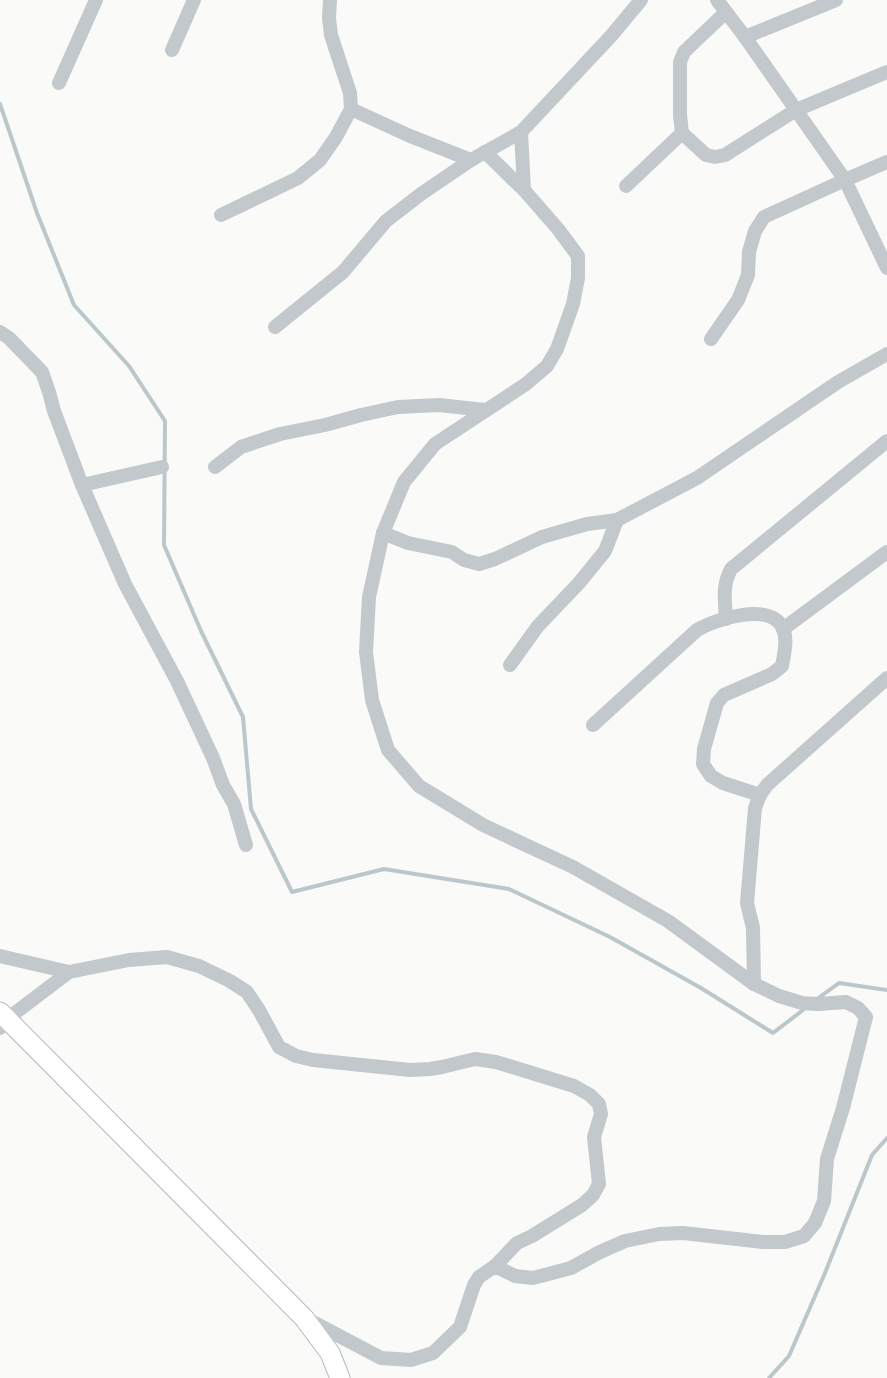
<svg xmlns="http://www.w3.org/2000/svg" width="887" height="1378" font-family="'Asap Condensed',sans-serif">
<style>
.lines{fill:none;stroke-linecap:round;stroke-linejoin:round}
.stream{stroke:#bbc7cb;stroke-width:4}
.secondary-casing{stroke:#b3babf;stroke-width:21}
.street{stroke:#c3c8cc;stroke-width:14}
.secondary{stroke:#fff;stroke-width:19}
</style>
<rect width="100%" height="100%" fill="#fafaf8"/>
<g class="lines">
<g class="stream">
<polyline points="0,104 37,213 74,305 129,366 165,421 164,545 201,631 243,717 251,809 292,892 384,869 509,889 610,937 701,988 773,1033 807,1007"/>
<polyline points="817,999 839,983 887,990"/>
<polyline points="769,1378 789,1356 825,1273 872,1155 887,1138"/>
</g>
<defs>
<polyline id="secondary" points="0,1012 304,1318 330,1353 340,1378"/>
</defs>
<use href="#secondary" class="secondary-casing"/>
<g class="street">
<polyline points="717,0 745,37 845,180 887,268"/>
<polyline points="745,37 836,0"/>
<polyline points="172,50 194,0"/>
<polyline points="59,83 96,0"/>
<polyline points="351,109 410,136 471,160"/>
<polyline points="521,132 524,190"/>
<polyline points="682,133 706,155 715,157 725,155 796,110 887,72"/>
<polyline points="626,186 682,133 680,115 680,62 684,52 726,12"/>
<polyline points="221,215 298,178 320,160 336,137 351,109 350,93 331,35 329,18 330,0"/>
<polyline points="275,327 343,272 386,221 421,194 471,160 521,132 611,36 641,0"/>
<polyline points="0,332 9,338 42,372 49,392 54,411 82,485 162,467"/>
<polyline points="711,339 738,300 748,275 749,252 755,231 764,217 845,180 887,162"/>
<polyline points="215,467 241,447 280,434 325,425 361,415 398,407 439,405 485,410"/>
<polyline points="82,485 125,584 177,681 213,758 223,785 234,804 246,845"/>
<polyline points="383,533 408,543 452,552 464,560 479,564 495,559 542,537 587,524 617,520 697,478 838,382 887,354"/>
<path d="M726 619C725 600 722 586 731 569L887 441"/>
<polyline points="783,629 887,552"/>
<polyline points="510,665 538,626 579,583 605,551 617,520"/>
<path d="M593 725 697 630C715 619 772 601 783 629 788 640 784 654 782 666L772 674 724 695 717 703 704 749 703 764 711 776 723 783 760 795"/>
<polyline points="0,956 69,972 129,960 167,957 199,966 230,981 247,992 259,1010 279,1047 296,1056 313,1060 410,1070 430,1069 442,1067 475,1059 496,1062 574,1086 590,1095 599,1104 601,1114 594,1137 599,1184 593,1195 582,1205 532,1236 517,1243 495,1266"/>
<polyline points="754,984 753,928 747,903 755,808 760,795 767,785 887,678"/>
<polyline points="0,1028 7,1019 69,972"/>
<polyline points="307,1319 381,1358 411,1360 433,1353 460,1327 474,1285 479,1277 495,1266 515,1276 533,1278 571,1268 600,1252 625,1241 659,1234 683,1233 763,1242 785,1242 804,1236 815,1223 824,1201 827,1159 843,1108 866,1017 858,1008 846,1002 818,1004 802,1003 779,996 754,984 668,921 573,867 483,825 419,786 388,750 372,700 366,652 369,597 383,533 404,482 435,444 526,384 547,366 557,349 573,304 578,278 578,256 558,229 524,190 485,152"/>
</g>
<use href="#secondary" class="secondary"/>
</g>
</svg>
